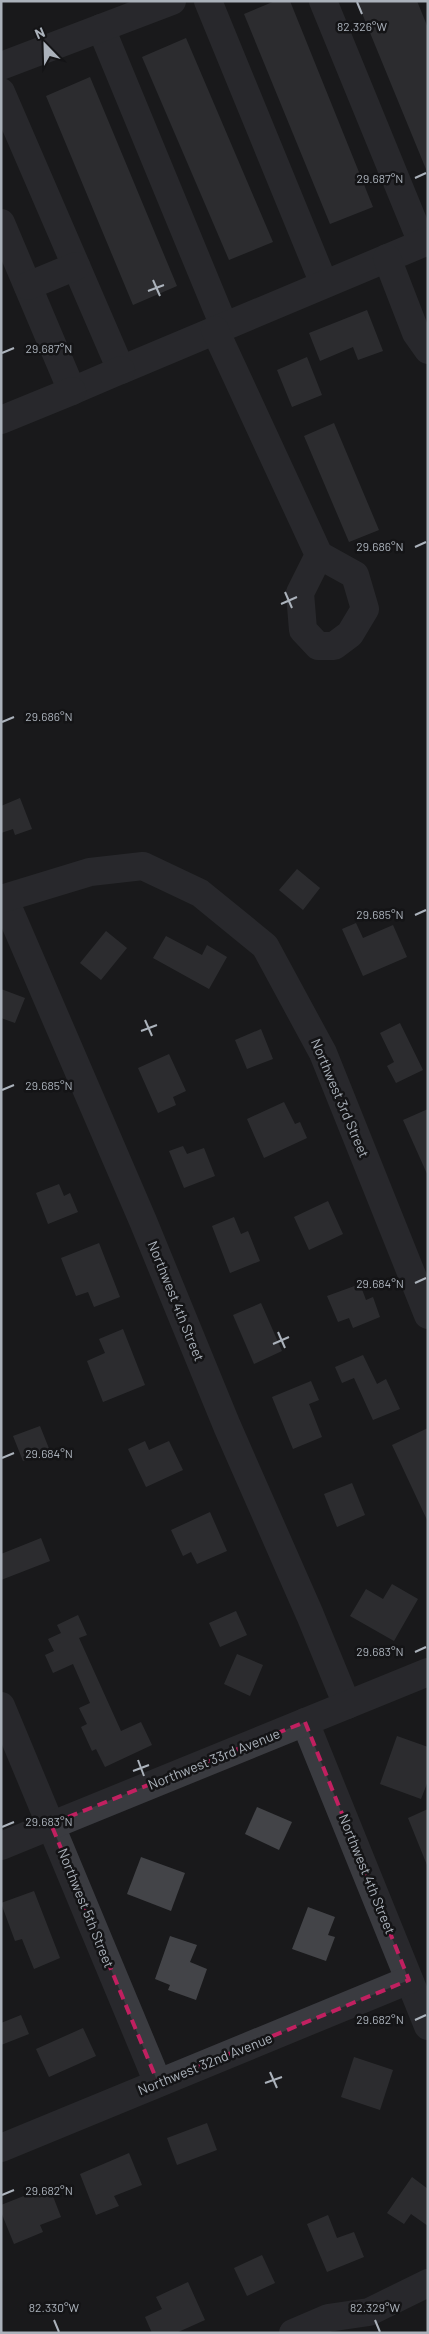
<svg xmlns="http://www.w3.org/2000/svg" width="429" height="2334" font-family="Barlow,sans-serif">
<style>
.building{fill:#434448}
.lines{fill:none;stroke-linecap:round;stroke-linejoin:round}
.minor{stroke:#3a3b40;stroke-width:28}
.marked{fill:none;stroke:#c12060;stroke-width:4;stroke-dasharray:10 6;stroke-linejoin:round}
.ticks{fill:none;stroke:#abb2bb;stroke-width:2}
.labels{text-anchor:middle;stroke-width:5;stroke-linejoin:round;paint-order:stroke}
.street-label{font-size:14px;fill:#abb2bb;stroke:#141416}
.ticks-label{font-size:12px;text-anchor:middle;fill:#abb2bb;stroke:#141416;stroke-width:5;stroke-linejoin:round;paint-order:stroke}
</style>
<rect width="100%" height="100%" fill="#19191b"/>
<g class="building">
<polygon points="275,1 290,1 373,207 330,224 244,14"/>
<polygon points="357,1 417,1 428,28 428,174"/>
<polygon points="186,38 273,242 229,260 142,57"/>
<polygon points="90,77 177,286 133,305 46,96"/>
<polygon points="367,310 383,351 358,360 353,347 320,361 309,333"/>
<polygon points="307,357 322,395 292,407 277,370"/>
<polygon points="334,423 379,530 349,542 304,436"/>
<polygon points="20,798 32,829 15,835 13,829 1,833 1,806"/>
<polygon points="297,869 320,888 303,910 279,890"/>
<polygon points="356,923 363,938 393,925 407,957 363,976 342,929"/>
<polygon points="106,931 127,948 101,980 80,963"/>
<polygon points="166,936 202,955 207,945 227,957 209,989 153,958"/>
<polygon points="1,989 25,998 15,1023 1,1018"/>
<polygon points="400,1023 423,1070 396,1083 387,1066 394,1062 380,1033"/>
<polygon points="261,1029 273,1059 247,1069 235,1040"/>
<polygon points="169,1054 186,1091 173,1097 176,1105 158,1113 138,1068"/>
<polygon points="284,1102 295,1124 300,1122 307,1138 264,1158 247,1119"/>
<polygon points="428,1109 428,1176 403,1120"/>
<polygon points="183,1146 187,1154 204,1148 215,1176 184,1188 169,1151"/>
<polygon points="59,1184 64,1196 70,1193 78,1212 48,1224 36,1193"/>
<polygon points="328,1201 343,1234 309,1250 294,1217"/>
<polygon points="234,1217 241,1234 248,1231 260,1261 230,1273 212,1226"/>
<polygon points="99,1243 120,1297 94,1307 88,1292 76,1296 61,1258"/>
<polygon points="360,1284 366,1300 373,1297 380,1317 353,1328 349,1318 338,1322 327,1296"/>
<polygon points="261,1303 282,1351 254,1364 233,1315"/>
<polygon points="123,1329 145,1385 103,1402 87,1361 105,1353 99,1339"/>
<polygon points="363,1355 377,1384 386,1379 400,1409 373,1420 354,1378 342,1383 335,1367"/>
<polygon points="311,1381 319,1400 309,1404 322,1437 293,1449 272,1397"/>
<polygon points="40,1426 50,1451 23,1461 13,1436"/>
<polygon points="428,1428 428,1522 392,1445"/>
<polygon points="145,1441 149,1450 169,1441 183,1470 146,1487 128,1449"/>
<polygon points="352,1483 365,1515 337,1527 324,1494"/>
<polygon points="210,1512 227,1551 197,1564 191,1552 183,1556 171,1530"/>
<polygon points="41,1538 50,1561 1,1580 1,1554"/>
<polygon points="392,1584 418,1599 394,1641 350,1616 366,1589 383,1599"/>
<polygon points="236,1611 247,1635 220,1647 209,1623"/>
<polygon points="78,1615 87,1635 79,1638 121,1731 141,1722 152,1745 105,1767 96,1749 92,1751 81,1727 87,1724 79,1708 90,1703 73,1664 53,1673 45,1655 54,1651 48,1639 61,1633 57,1625"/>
<polygon points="237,1654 263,1665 250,1696 224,1684"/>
<polygon points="397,1736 428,1747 428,1781 421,1799 380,1784"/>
<polygon points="257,1807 292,1822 279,1850 245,1834"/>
<polygon points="428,1809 428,1865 427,1865 408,1818"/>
<polygon points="141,1857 185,1873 171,1911 127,1894"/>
<polygon points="34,1891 60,1958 34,1969 22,1939 15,1941 1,1903"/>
<polygon points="308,1907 335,1917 328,1935 335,1937 326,1961 292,1949"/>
<polygon points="170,1936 197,1945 190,1962 207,1969 196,2000 168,1990 170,1985 155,1979"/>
<polygon points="21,2015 29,2034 1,2045 1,2023"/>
<polygon points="83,2028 96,2056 49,2077 36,2049"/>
<polygon points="354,2057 393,2070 380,2110 341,2097"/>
<polygon points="207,2123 217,2150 177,2165 167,2138"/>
<polygon points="129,2153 142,2185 114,2196 119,2206 96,2215 80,2174"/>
<polygon points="412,2177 428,2189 428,2226 411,2214 404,2224 387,2213"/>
<polygon points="49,2186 61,2217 40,2225 43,2232 14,2244 1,2212 1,2205"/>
<polygon points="328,2215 337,2238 354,2232 364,2257 327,2272 307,2224"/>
<polygon points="262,2255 275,2283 247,2296 234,2268"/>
<polygon points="188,2282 205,2320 176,2333 152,2333 145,2317 162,2309 156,2297"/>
</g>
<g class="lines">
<g class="minor">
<polyline points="208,1 324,284"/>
<polyline points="323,1 422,243"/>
<polyline points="101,28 224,326"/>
<polyline points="1,66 172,1"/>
<polyline points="1,92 121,370 428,241"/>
<polyline points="1,223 72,391 121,370"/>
<polyline points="387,258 416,333 428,350"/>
<polyline points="28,286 76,266"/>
<polyline points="215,330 319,555 300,593 303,630 318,646 334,646 350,634 365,609 355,575 319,555"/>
<polyline points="1,420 72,391"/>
<polyline points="4,898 143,1221 227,1426 310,1615 347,1705"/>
<polyline points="1,899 90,872 143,866 200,893 265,946 323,1053 428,1315"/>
<polyline points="1,1706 158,2083"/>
<polyline points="305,1722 428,2026"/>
<polyline points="1,1846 428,1672"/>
<polyline points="1,2148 409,1980"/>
<polyline points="293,2333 328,2318 369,2312 428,2283"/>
</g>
</g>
<path d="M0 0H429V2334H0ZM305 1722 409 1980 158 2083 51 1824Z" fill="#19191b" fill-opacity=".55" fill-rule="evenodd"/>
<path class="marked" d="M305 1722 409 1980 158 2083 51 1824Z"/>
<path class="ticks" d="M357 2 362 14M415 178 426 173M153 280 160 296M148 291 164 285M2 353 14 348M415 547 426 542M285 592 292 608M281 604 297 597M2 722 14 717M415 915 426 910M145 1020 152 1036M141 1031 157 1025M2 1090 14 1085M415 1283 426 1278M278 1332 285 1348M273 1344 289 1337M2 1458 14 1453M415 1652 426 1647M138 1760 144 1776M133 1771 149 1765M2 1827 14 1822M415 2020 426 2015M270 2072 277 2088M265 2083 282 2077M2 2195 14 2190M54 2320 59 2332M375 2320 380 2332"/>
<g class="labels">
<g class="street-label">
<text transform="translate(340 1098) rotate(67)" y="5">Northwest 3rd Street</text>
<text transform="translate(176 1301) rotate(68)" y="5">Northwest 4th Street</text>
<text transform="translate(214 1759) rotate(-22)" y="5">Northwest 33rd Avenue</text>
<text transform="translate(367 1874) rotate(68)" y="5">Northwest 4th Street</text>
<text transform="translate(86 1908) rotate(68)" y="5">Northwest 5th Street</text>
<text transform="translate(205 2064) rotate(-22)" y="5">Northwest 32nd Avenue</text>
</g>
</g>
<g class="ticks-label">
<text x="362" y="31">82.326°W</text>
<text x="380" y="183">29.687°N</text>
<text x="49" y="353">29.687°N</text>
<text x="380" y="551">29.686°N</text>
<text x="49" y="721">29.686°N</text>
<text x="380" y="919">29.685°N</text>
<text x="49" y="1090">29.685°N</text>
<text x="380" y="1288">29.684°N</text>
<text x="49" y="1458">29.684°N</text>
<text x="380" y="1656">29.683°N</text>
<text x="49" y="1826">29.683°N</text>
<text x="380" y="2024">29.682°N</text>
<text x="49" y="2195">29.682°N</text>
<text x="54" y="2312">82.330°W</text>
<text x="375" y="2312">82.329°W</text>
</g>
<rect width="429" height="2334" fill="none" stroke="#abb2bb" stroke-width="5"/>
<g transform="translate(45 45) rotate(337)" stroke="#141416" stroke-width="4" paint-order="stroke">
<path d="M0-4L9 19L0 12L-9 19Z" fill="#abb2bb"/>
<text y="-8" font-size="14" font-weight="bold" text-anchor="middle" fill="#abb2bb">N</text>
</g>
</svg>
